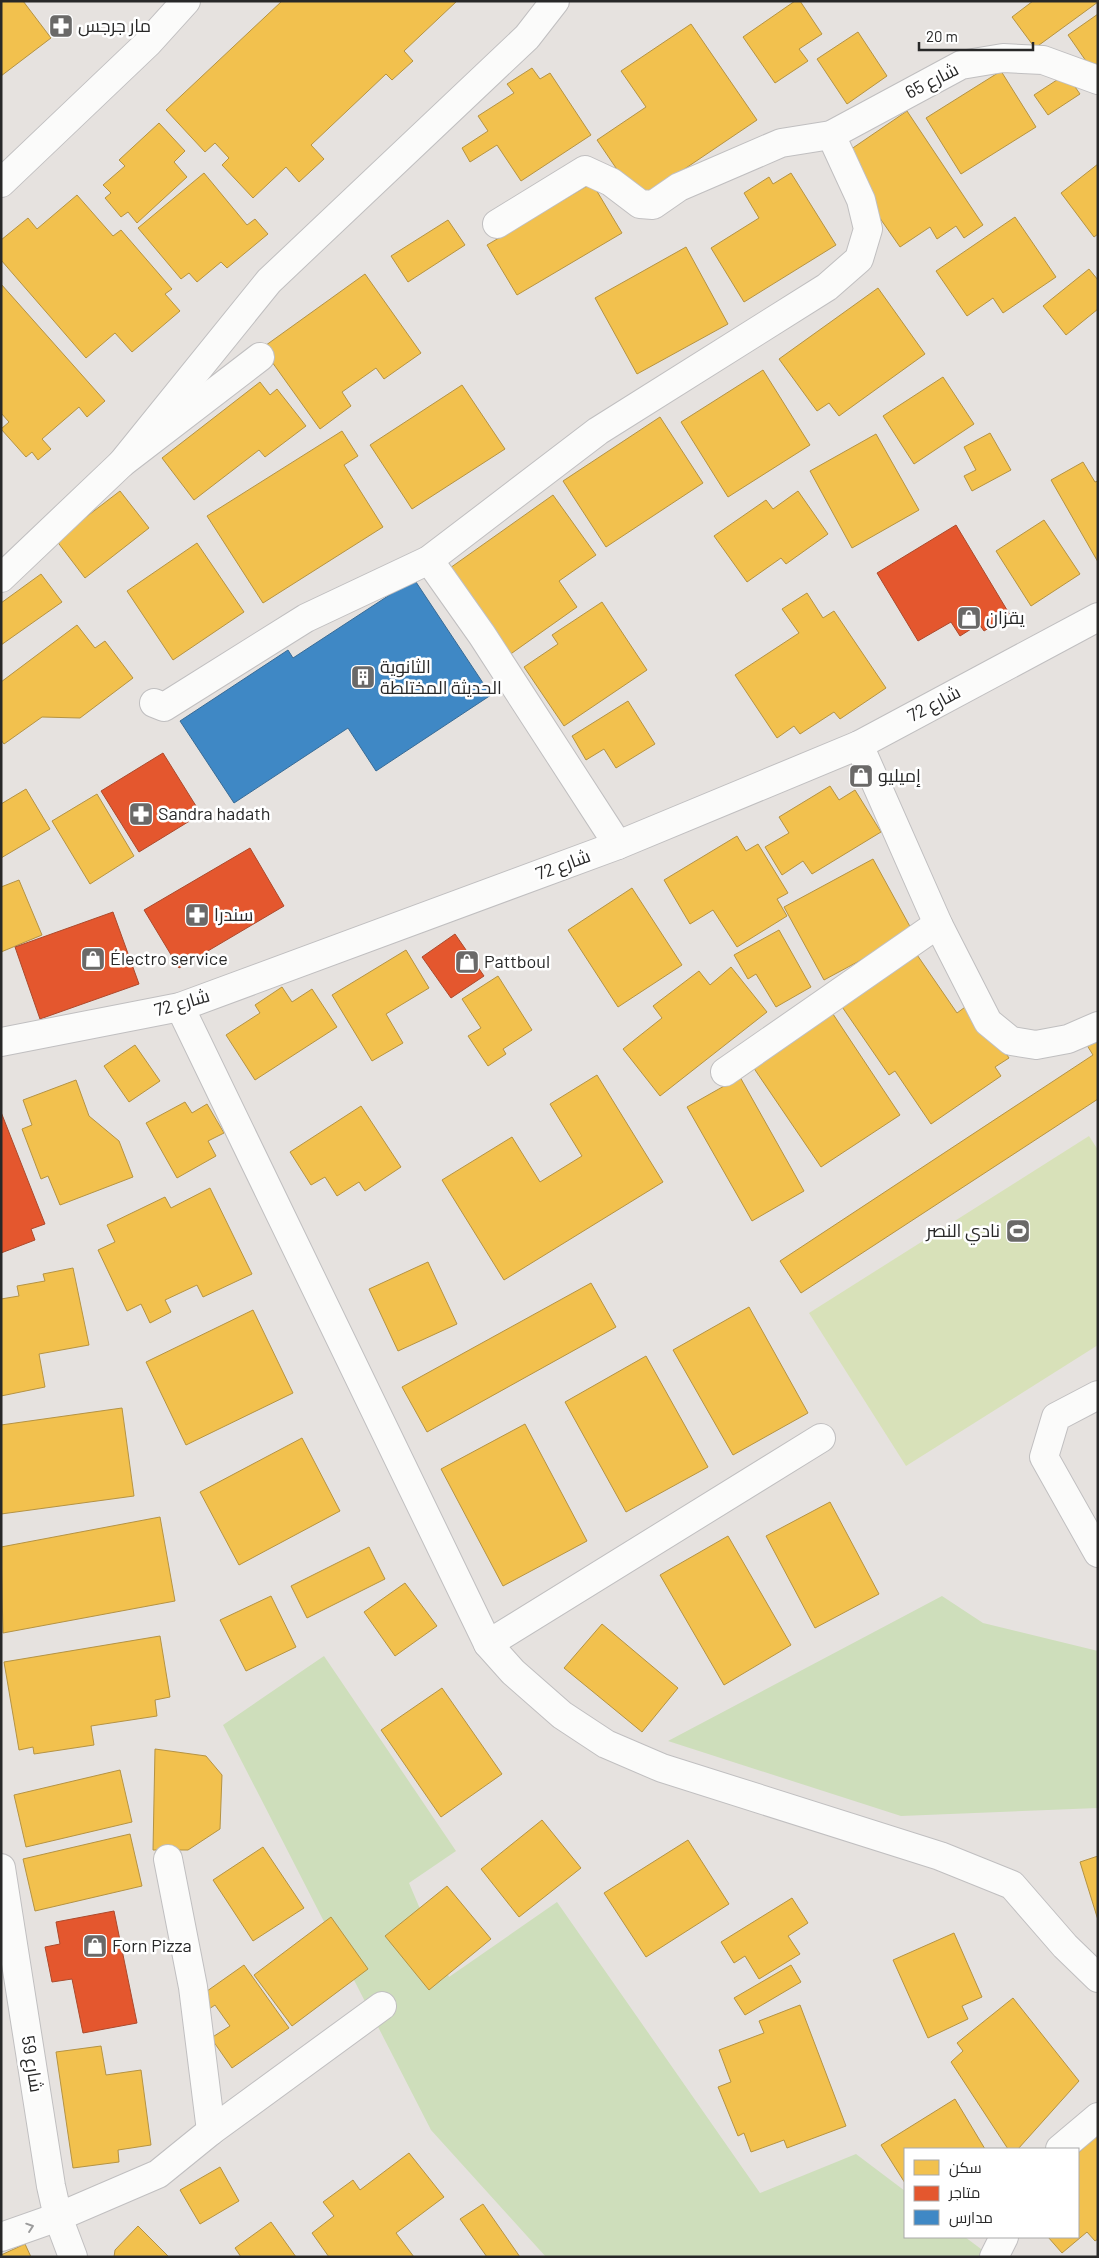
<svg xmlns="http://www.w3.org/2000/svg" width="1099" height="2258" font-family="Barlow,Cairo,sans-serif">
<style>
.green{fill:#cedebb}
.pitch{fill:#d8e1b9}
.homes{fill:#f2c14e;stroke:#b59343}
.shops{fill:#e4572e;stroke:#ac492c}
.schools{fill:#3f88c5;stroke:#386b96}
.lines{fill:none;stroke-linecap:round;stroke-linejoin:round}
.minor-casing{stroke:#c0bfc0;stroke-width:30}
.tertiary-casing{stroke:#c0bfc0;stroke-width:30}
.secondary-casing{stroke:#c0bfc0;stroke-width:30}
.minor{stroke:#fbfbfa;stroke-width:28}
.tertiary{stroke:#fbfbfa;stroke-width:28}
.secondary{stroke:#fbfbfa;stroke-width:28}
.oneway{stroke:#9c9c9c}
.labels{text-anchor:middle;stroke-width:5;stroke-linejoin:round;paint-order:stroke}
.poi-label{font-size:18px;fill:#282828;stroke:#fff;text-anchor:start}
.street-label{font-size:18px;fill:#282828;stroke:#fff}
</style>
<rect width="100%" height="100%" fill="#e6e2df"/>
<g class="green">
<polygon points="942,1596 983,1623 1098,1651 1098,1808 901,1816 668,1741"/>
<polygon points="324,1656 456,1851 409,1883 449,1977 557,1902 760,2193 856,2154 905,2191 905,2237 965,2237 989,2255 987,2257 546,2257 431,2130 223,1725"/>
</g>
<polygon class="pitch" points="1089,1136 1098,1150 1098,1345 906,1466 809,1313"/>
<g class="homes">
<polygon points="1,1 23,1 51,38 1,76"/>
<polygon points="282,1 457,1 404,51 413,61 392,80 386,74 311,145 324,159 299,182 286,167 253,198 222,165 229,158 215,143 205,152 166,110"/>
<polygon points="795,1 800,1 822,34 799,49 808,61 775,83 743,37"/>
<polygon points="1033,1 1098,1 1098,2 1035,48 1012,17"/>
<polygon points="1098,14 1098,72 1095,74 1068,35"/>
<polygon points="691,24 757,120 646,195 641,187 633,193 597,140 646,107 621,71"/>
<polygon points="858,32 887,76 847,104 817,59"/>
<polygon points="532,68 540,79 550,73 591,135 521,181 497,145 470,162 462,148 488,131 478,116 514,93 507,84"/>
<polygon points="1001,71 1036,127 961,174 926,118"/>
<polygon points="1066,74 1080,94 1048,115 1034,95"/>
<polygon points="907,111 983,225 964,238 956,226 937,239 930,227 900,247 868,201 844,154"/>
<polygon points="159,123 185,151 174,162 187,177 137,223 128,212 121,217 105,198 111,193 103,185 125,166 119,160"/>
<polygon points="1098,164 1098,234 1094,237 1061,193"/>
<polygon points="204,173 247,225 255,219 268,234 227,268 221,262 197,282 189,273 181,279 138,228"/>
<polygon points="791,173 836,245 744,302 711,248 759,218 744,193 769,177 773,184"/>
<polygon points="592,183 622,233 517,295 487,245"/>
<polygon points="77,195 113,236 121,230 172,289 165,294 180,311 132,352 115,333 86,358 1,260 1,240 28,218 37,229"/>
<polygon points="1015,217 1056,277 1003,313 993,298 967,316 936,271"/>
<polygon points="448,220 465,245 408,282 391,256"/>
<polygon points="686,247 728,324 637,374 595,298"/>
<polygon points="1089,269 1098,280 1098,309 1066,335 1043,306"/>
<polygon points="365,274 421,353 384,379 376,368 342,392 351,406 320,429 262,348"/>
<polygon points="1,284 105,401 87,417 79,407 42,439 51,449 38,460 32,452 26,457 1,429 9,422 1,413"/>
<polygon points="878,288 925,354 839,416 829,403 817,411 779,359"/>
<polygon points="763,370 810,445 728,497 681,422"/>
<polygon points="943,377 974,424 914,464 883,416"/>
<polygon points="260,382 270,395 277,389 306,426 265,457 259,450 194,500 162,458"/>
<polygon points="462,385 505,449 412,509 370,445"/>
<polygon points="660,417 703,483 606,547 563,481"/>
<polygon points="342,431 358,456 344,465 383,527 263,603 207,516"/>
<polygon points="990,433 1011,470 972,491 964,476 976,470 964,447"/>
<polygon points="876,434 919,510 852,548 810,471"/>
<polygon points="1083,462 1095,482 1098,481 1098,562 1051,480"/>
<polygon points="120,491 149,528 85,578 56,540"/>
<polygon points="798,491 828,534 786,564 781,558 747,582 714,536 766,500 773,509"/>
<polygon points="553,495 596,555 559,581 577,607 505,658 450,568"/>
<polygon points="1044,520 1080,574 1031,606 996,551"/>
<polygon points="197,543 244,612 173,660 127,591"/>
<polygon points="41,574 62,602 1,645 1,603"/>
<polygon points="807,593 823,618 834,611 886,688 840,719 834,712 800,734 794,726 777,738 735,675 799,633 782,609"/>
<polygon points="602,602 647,670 564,726 524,667 558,644 552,635"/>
<polygon points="77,625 95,648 105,641 133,678 80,718 42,717 4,744 1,740 1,682"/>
<polygon points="628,701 655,744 616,768 604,749 586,760 572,736"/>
<polygon points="830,786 839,800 855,790 881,832 812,874 803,861 782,875 765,847 789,833 779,817"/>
<polygon points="26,789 50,829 1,858 1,804"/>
<polygon points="97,794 134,856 90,884 52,821"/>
<polygon points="737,836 746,851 758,844 788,893 777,899 787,916 737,947 713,910 690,924 664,880"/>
<polygon points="873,859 913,932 824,980 784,907"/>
<polygon points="19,880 42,935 1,952 1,887"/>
<polygon points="632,888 682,965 618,1007 568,930"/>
<polygon points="779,930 811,987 776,1007 756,974 748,979 734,955"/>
<polygon points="913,949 957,1013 972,1002 1009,1058 995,1067 1001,1076 931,1124 895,1071 889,1075 838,1001"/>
<polygon points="406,950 429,988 386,1014 403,1043 372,1061 332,995"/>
<polygon points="731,967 767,1012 660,1096 623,1049 662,1018 653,1006 699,971 710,985"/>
<polygon points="498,976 532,1030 503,1049 506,1054 488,1066 468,1036 481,1028 462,999"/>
<polygon points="282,987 292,1002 312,989 337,1027 255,1080 226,1035 260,1013 255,1005"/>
<polygon points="831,1011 900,1115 821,1167 751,1064"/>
<polygon points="1098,1033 1098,1099 801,1293 780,1261 1093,1055 1085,1042"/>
<polygon points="135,1045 160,1081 129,1102 104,1066"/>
<polygon points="597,1075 663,1182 504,1280 442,1180 512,1137 540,1182 582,1156 550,1104"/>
<polygon points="740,1077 804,1191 752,1221 687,1107"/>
<polygon points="76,1080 89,1116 119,1141 133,1177 60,1205 48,1176 41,1179 22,1129 32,1125 23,1100"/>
<polygon points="185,1102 192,1113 207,1104 224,1133 208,1141 216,1156 177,1178 146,1123"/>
<polygon points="361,1106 401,1167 365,1191 359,1182 337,1196 325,1177 311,1185 290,1152"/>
<polygon points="210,1188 252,1274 203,1297 197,1285 165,1300 171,1312 150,1323 141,1304 127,1311 98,1250 115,1242 107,1225 165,1197 171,1208"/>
<polygon points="428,1262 457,1324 398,1351 369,1289"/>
<polygon points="73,1268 89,1345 39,1354 45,1387 1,1396 1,1299 19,1296 17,1286 45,1281 43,1274"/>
<polygon points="591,1283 616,1327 427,1432 402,1387"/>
<polygon points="749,1307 808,1413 733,1455 673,1350"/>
<polygon points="253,1310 293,1393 186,1445 146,1362"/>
<polygon points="646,1356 708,1467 626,1512 565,1402"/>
<polygon points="122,1408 134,1496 1,1514 1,1425"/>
<polygon points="525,1424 587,1541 503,1586 441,1469"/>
<polygon points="302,1438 340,1511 239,1565 200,1492"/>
<polygon points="830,1502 879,1594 815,1628 766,1536"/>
<polygon points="160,1517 175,1601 3,1633 1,1547"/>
<polygon points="728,1536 791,1645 724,1685 660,1575"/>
<polygon points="369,1547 385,1579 307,1618 291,1586"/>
<polygon points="405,1583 437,1626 395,1656 364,1612"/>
<polygon points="271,1596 296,1647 246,1671 220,1620"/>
<polygon points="602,1624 678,1688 642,1732 564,1668"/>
<polygon points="160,1636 170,1697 155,1700 157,1716 91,1726 94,1745 34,1754 33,1747 19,1750 4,1662"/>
<polygon points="442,1688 502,1774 441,1817 381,1730"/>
<polygon points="155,1749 206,1756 222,1775 220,1829 188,1850 153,1850"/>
<polygon points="120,1770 132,1822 26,1847 14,1795"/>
<polygon points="542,1820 581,1868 519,1917 481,1869"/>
<polygon points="130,1834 142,1886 35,1911 23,1859"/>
<polygon points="688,1840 729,1904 646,1957 604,1893"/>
<polygon points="263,1847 304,1908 253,1941 213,1880"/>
<polygon points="1098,1856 1098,1920 1080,1862"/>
<polygon points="447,1886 491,1939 429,1990 385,1936"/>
<polygon points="792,1898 808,1923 788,1936 800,1954 759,1979 745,1956 734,1963 721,1942"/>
<polygon points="331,1917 368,1969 292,2026 254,1975"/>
<polygon points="954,1933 982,1997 962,2006 968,2019 928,2038 893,1960"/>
<polygon points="244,1965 289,2028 232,2068 211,2038 230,2026 215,2005 209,2009 200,1996"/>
<polygon points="791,1965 801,1982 745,2015 734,1998"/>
<polygon points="1013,1998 1079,2081 1018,2149 1008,2149 951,2062 963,2051 957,2043"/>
<polygon points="800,2005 846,2126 787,2148 784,2140 751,2152 744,2133 738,2136 718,2087 731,2082 719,2050 764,2033 759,2021"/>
<polygon points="101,2046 106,2075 141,2070 151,2145 118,2150 119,2162 73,2168 56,2052"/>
<polygon points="955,2099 985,2149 905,2149 905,2183 881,2145"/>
<polygon points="1098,2135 1098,2239 1095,2241 1087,2232 1062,2253 1048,2237 1078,2237 1078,2153"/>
<polygon points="409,2153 444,2197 396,2233 414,2257 329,2257 312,2233 334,2216 323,2202 353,2180 360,2190"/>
<polygon points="220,2167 239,2201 200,2224 180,2190"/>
<polygon points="483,2204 520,2257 487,2257 460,2219"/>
<polygon points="271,2222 296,2257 241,2257 235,2248"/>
<polygon points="138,2226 169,2257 114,2257 115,2250"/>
<polygon points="25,2244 31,2257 1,2257 1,2255"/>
</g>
<g class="shops">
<polygon points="956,525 1010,615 984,631 979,624 960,636 951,622 918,641 877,573"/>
<polygon points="163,753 201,814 139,852 101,791"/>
<polygon points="250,848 284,906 179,968 144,910"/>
<polygon points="113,912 139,984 40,1019 15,947"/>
<polygon points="455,934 484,976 451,998 422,957"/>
<polygon points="1,1112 45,1224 31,1229 35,1240 1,1253"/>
<polygon points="114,1911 137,2023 83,2033 72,1979 52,1982 45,1947 60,1944 56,1922"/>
</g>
<polygon class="schools" points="414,579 491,695 376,771 348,728 234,803 180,721 288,650 293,658"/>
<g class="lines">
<defs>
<g id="minor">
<polyline points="497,224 585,170 611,182 640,204 653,205 679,187 781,143 831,135 961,65 1003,58 1043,60 1098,80"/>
<polyline points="122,463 269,281 527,37 555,1"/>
<polyline points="429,560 482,635 618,845"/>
<polyline points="1,578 122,463 260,357"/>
<polyline points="154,703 164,707 306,618 429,560 598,431 827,287 859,259 868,229 861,200 831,135"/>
<polyline points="859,745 938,924 988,1022 1011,1041 1036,1045 1068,1039 1098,1026"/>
<polyline points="180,1007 488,1644 513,1672 562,1715 606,1744 662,1768 940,1856 1012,1885 1065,1946 1098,1978"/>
<polyline points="725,1072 938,924"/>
<polyline points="1098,1395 1056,1417 1044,1457 1098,1553"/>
<polyline points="488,1644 821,1438"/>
<polyline points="168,1859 193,1987 211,2131"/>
<polyline points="1060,2149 1098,2117"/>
<polyline points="1,2237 58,2217 158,2174 211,2131 382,2006"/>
<polyline points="994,2257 1004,2237"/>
</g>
<g id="tertiary">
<polyline points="1,1042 180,1007 618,845 859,745 1098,617"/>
<polyline points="1,1868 51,2186 58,2217 73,2257"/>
</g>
<polyline id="secondary" points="1,183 148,43 186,1"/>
</defs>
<use href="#minor" class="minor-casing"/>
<use href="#tertiary" class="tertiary-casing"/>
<use href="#secondary" class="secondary-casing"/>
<use href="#minor" class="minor"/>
<use href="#tertiary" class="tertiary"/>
<use href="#secondary" class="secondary"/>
</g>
<defs><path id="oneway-chevron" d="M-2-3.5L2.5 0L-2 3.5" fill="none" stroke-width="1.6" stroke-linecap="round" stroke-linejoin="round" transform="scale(1.25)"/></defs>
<use class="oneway" href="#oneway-chevron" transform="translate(30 2227) rotate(-19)"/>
<defs>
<symbol id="pharmacy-square" viewBox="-11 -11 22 22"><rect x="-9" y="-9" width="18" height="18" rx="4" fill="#6a6968" stroke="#fff"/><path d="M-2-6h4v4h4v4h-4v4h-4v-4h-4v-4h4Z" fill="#fff"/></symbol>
<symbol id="shop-square" viewBox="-11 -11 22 22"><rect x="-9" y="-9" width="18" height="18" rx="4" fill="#6a6968" stroke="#fff"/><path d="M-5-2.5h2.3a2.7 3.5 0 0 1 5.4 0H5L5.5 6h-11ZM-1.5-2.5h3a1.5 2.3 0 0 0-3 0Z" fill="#fff"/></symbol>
<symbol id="building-square" viewBox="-11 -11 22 22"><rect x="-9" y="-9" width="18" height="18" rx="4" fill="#6a6968" stroke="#fff"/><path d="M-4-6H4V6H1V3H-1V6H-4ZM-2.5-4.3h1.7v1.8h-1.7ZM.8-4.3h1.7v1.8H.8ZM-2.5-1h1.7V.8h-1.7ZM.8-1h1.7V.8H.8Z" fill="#fff"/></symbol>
<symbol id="stadium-square" viewBox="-11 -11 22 22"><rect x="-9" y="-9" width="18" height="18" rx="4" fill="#6a6968" stroke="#fff"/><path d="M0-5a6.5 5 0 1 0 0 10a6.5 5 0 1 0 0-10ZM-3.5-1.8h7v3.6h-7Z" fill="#fff"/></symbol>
</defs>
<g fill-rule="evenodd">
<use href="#pharmacy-square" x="47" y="12" width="28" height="28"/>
<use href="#shop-square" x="955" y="604" width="28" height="28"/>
<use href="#building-square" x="349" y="663" width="28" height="28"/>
<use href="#shop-square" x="847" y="762" width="28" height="28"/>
<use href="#pharmacy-square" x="127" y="800" width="28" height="28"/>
<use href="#pharmacy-square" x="183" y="901" width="28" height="28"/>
<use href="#shop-square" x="79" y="945" width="28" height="28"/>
<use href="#shop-square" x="453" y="948" width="28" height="28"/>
<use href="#stadium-square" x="1004" y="1217" width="28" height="28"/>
<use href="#shop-square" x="81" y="1932" width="28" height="28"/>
</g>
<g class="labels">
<g class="poi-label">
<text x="78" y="32">مار جرجس</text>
<text x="986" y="624">يقزان</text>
<text x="380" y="673">الثانوية<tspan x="380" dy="21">الحديثة المختلطة</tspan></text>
<text x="878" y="782">إميليو</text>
<text x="158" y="820">Sandra hadath</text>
<text x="214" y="921">سندرا</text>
<text x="110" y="965">Électro service</text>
<text x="484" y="968">Pattboul</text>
<text x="1000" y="1237" text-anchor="end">نادي النصر</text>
<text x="112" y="1952">Forn Pizza</text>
</g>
<g class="street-label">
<text transform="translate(932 81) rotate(-27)" y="6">شارع 65</text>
<text transform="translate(934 704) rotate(-28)" y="6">شارع 72</text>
<text transform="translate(563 865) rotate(-20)" y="6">شارع 72</text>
<text transform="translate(182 1003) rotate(-16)" y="6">شارع 72</text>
<text transform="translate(32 2064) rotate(81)" y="6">شارع 59</text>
</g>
</g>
<rect width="1099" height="2258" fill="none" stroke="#282828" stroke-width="5"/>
<rect x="904" y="2148" width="175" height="90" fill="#ffffff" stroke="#a9a9a9"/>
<rect x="914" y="2160" width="25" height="15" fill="#f2c14e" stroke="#a9a9a9"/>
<text x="949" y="2173" font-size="15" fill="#282828">سكن</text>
<rect x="914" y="2186" width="25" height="15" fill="#e4572e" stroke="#a9a9a9"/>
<text x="949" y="2198" font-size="15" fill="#282828">متاجر</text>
<rect x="914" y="2210" width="25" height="15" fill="#3f88c5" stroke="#a9a9a9"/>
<text x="949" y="2223" font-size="15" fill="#282828">مدارس</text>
<path d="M919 42v8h114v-8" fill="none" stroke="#282828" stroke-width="2.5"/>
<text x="926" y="42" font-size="15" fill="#282828" stroke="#ffffff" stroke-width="4" paint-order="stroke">20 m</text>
</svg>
